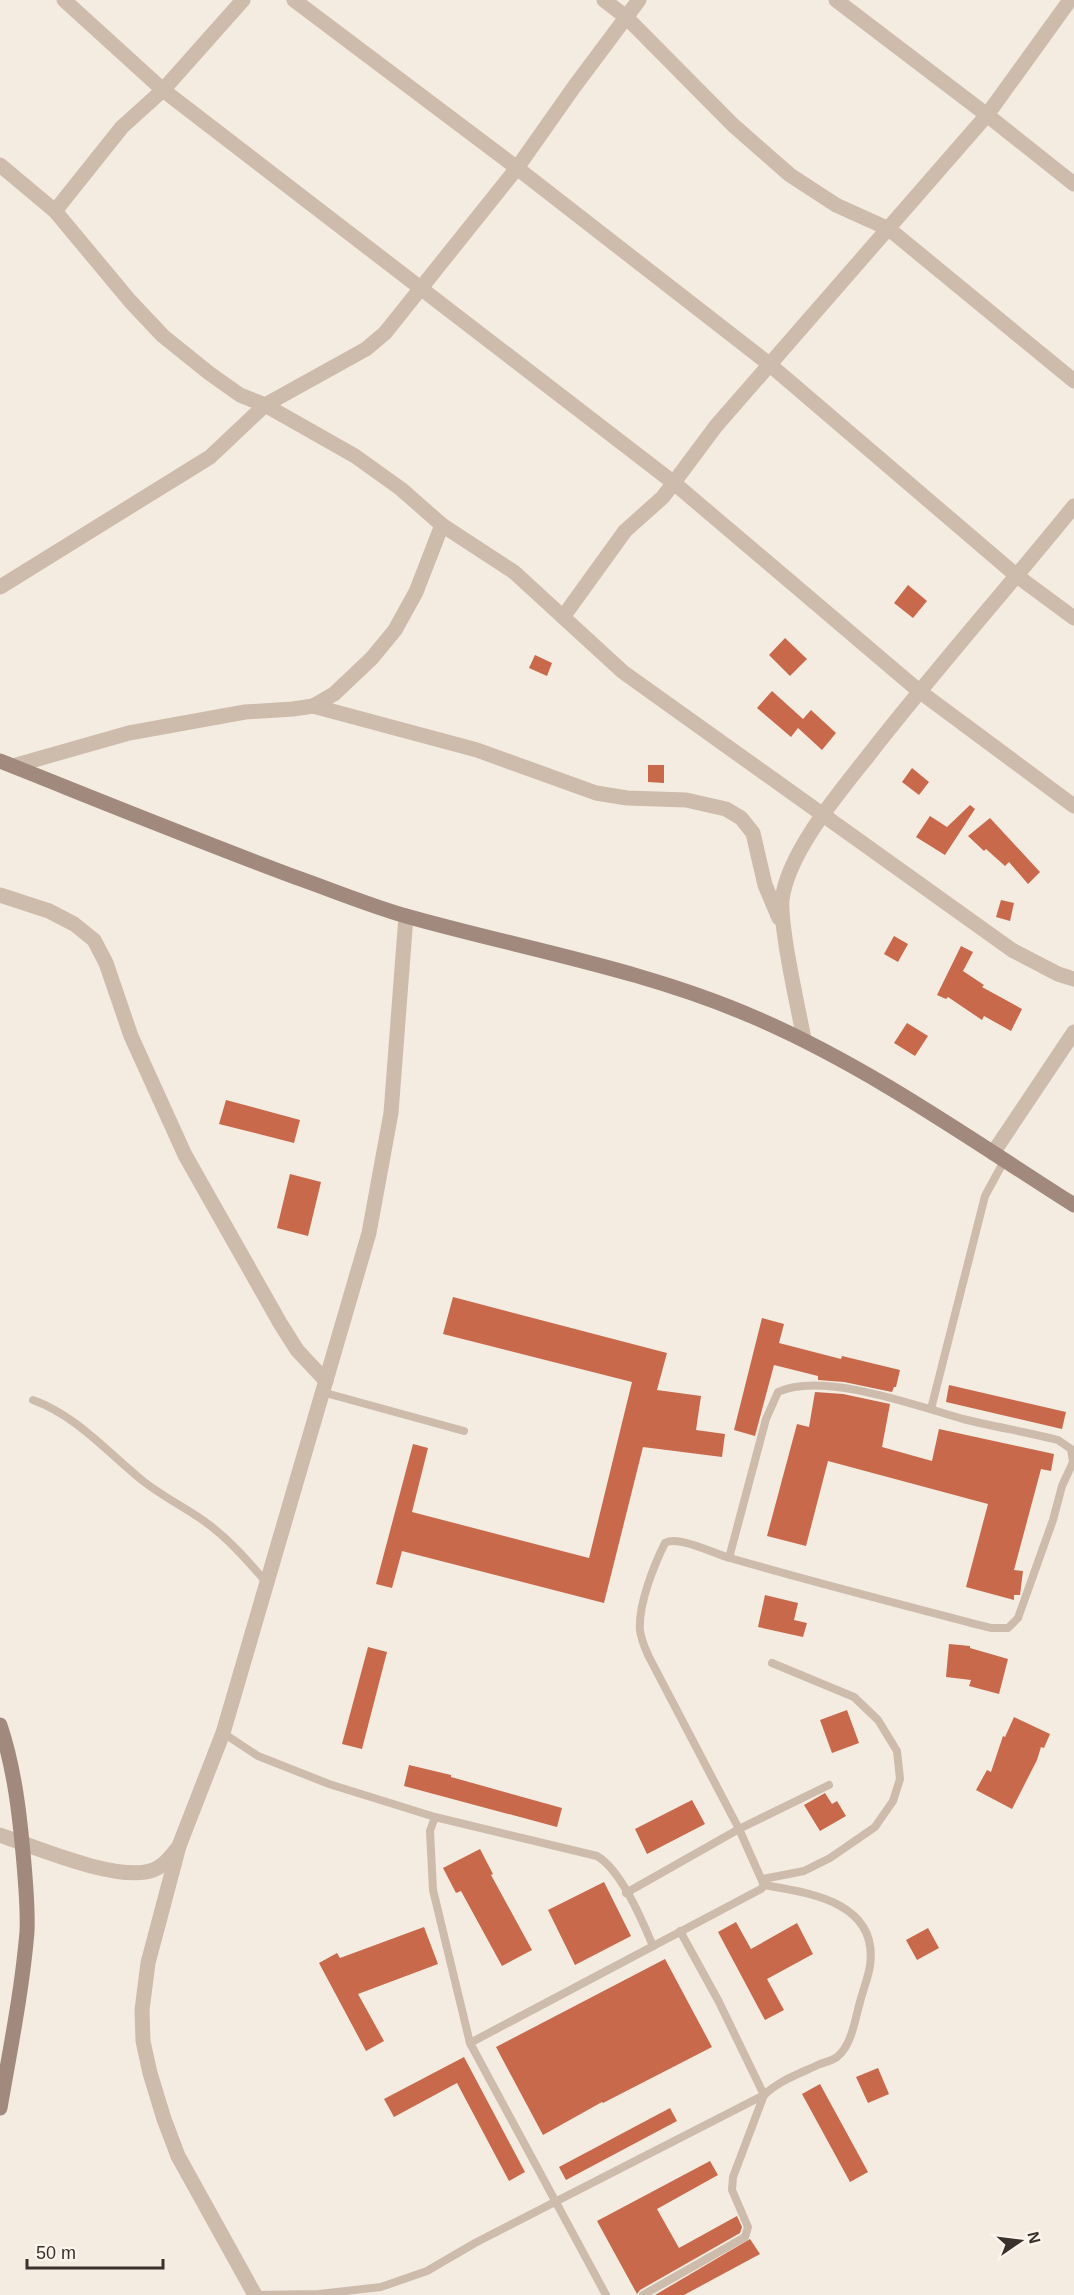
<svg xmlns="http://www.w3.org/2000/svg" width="1074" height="2295" font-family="Helvetica,sans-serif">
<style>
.building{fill:#c8694b}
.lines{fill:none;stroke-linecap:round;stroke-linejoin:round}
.lane{stroke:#cdbbac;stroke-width:8}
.street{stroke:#cdbbac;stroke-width:15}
.secondary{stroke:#a18a7d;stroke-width:15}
</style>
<rect width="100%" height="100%" fill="#f4ebe1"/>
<g class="building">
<polygon points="908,585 927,601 913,618 894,603"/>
<polygon points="785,638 807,659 790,676 769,655"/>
<polygon points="535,655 552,663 547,676 529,668"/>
<polygon points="772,691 803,719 811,710 836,733 822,750 798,728 791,737 757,708"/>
<polygon points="648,765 664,765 664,783 648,782"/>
<polygon points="912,768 929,782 919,795 902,782"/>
<polygon points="970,805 975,809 945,855 916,837 930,816 947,827"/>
<polygon points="990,818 1040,872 1028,884 1009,862 1005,866 986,849 984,851 968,836"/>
<polygon points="1001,900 1014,903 1010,921 996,917"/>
<polygon points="894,936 908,944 898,962 884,954"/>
<polygon points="961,946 973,952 963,971 984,985 982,987 1022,1009 1011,1031 984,1016 982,1020 948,997 946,999 937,995"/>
<polygon points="907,1023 928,1036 915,1056 894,1043"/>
<polygon points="226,1100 300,1120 294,1143 219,1124"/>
<polygon points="290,1174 321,1182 308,1236 277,1228"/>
<polygon points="453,1297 667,1353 657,1390 701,1396 696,1430 725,1434 722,1457 643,1447 604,1603 402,1551 392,1588 376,1584 413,1444 428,1448 412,1512 589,1558 632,1382 443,1334"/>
<polygon points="762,1318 784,1324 779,1343 841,1359 842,1356 900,1370 896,1387 894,1387 892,1392 844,1382 818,1380 818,1376 774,1365 755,1436 734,1430"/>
<polygon points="949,1385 1066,1412 1062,1429 946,1402"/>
<polygon points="815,1392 843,1394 890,1404 882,1447 932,1461 939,1429 1054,1454 1051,1471 1041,1469 1014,1570 1023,1571 1020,1595 1014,1595 1014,1600 966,1587 988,1504 828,1461 806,1546 767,1536 797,1424 809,1427"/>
<polygon points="765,1595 798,1603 794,1620 807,1623 803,1637 758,1627"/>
<polygon points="949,1644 970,1646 970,1648 1008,1659 999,1694 969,1686 971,1680 946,1677"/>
<polygon points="368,1647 387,1652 362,1749 342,1744"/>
<polygon points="847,1710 859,1743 832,1753 820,1720"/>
<polygon points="1014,1717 1050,1734 1044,1748 1041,1747 1037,1760 1012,1809 976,1790 987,1770 991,1772 1003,1736 1005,1737"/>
<polygon points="409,1765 451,1775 451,1777 562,1808 557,1827 404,1786"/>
<polygon points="825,1793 832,1804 837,1801 846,1816 820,1831 804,1805"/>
<polygon points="692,1800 705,1824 647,1854 635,1829"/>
<polygon points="480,1849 493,1874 491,1875 532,1950 502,1966 461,1891 456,1893 443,1868"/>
<polygon points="604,1882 631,1936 575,1965 548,1910"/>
<polygon points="736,1922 751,1949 797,1923 813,1954 767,1979 784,2010 765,2020 718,1932"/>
<polygon points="424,1927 438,1964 358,1994 384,2041 366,2051 319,1963 337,1953 340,1958"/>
<polygon points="928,1928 939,1948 917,1960 906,1940"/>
<polygon points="665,1959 712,2047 603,2103 602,2102 543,2135 496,2047"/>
<polygon points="464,2057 525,2172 509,2181 457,2083 394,2117 384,2099"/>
<polygon points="878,2068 889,2094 868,2103 856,2077"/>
<polygon points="820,2084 868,2172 850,2182 802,2094"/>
<polygon points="670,2108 677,2121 566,2180 559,2167"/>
<polygon points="710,2161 718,2175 657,2209 679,2248 737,2216 742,2227 740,2233 640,2290 637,2294 597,2221"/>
<polygon points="750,2239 760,2254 684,2295 655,2295"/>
</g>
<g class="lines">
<g class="lane">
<polyline points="322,1392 464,1431"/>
<path d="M33 1400C77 1416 107 1452 143 1481 162 1496 184 1507 204 1521 228 1538 247 1560 266 1582"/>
<polyline points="931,1409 985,1196 1004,1161"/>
<path d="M729 1558 766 1419 778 1392C822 1371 917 1406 963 1419 995 1427 1027 1432 1058 1440L1071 1449 1073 1462 1062 1486 1053 1520 1018 1618 1008 1628H991C903 1605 816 1583 730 1558 714 1554 679 1535 665 1543 654 1565 638 1605 640 1630 641 1640 645 1648 649 1657L739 1829 764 1885"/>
<path d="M223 1733 258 1756 329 1784 435 1817 597 1856C621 1870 642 1920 653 1946"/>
<polyline points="435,1817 430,1831 433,1890 470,2043 606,2295"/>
<polyline points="763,1879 804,1871 830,1858 875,1827 893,1801 900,1779 897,1751 878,1720 854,1697 772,1663"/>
<polyline points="626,1893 739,1829 829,1785"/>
<polyline points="680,1931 719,2002 764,2095"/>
<polyline points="470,2043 761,1889 764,1885"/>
<path d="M255 2295 319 2294 381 2287 427 2271 475 2243 764 2095C780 2080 801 2073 820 2064 826 2062 833 2060 837 2057 852 2045 855 2019 860 2002 863 1990 868 1978 870 1966 879 1902 810 1893 764 1885"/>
<polyline points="643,2295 745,2237 748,2227 732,2190 733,2177 764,2095"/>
</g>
<g class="street">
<polyline points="64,0 163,90 674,483 919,691 1074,806"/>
<polyline points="294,0 517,168 769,364 1017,576 1074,618"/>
<polyline points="604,0 626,17 733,125 790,175 836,205 889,229 1074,381"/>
<polyline points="836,0 987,115 1074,184"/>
<polyline points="0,165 55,211 130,301 163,336 209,373 240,395 265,405 355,456 401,489 442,525 514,572 623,672 1012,950 1058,974 1074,979"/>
<polyline points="55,211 122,127 163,90 243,0"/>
<polyline points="0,587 210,457 265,405 366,349 385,333 517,168 574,87 639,0"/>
<polyline points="563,617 625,531 663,497 716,426 987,115 1070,0"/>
<polyline points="313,706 477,750 596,793 627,798 686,800 726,809 741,818 753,833 765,885 779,918"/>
<polyline points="13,766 129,733 245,712 293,709 313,706 334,694 372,658 395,630 416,592 442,525"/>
<polyline points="0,895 49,911 74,924 94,940 106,963 131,1036 185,1155 280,1323 297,1350 326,1381"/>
<path d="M804 1039C798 1008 791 977 786 945 784 931 781 914 782 900 788 852 839 793 868 756 934 671 1006 590 1074 506"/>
<polyline points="993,1153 1074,1032"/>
<path d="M0 1835C35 1847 119 1883 153 1870 164 1866 170 1857 177 1849"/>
<polyline points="255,2295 178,2156 164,2119 150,2073 143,2041 142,2010 148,1963 179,1846 223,1733 369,1233 391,1113 406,916"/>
</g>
<g class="secondary">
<path d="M0 761C98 800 196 840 295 877 332 890 368 905 406 916 523 949 644 969 756 1018 869 1067 970 1139 1074 1205"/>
<path d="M0 1725C15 1770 20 1818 24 1864 26 1887 28 1910 27 1932 22 1991 10 2050 0 2108"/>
</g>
</g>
<g transform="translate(1020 2241) rotate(76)" stroke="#fbf5ee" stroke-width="4.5" paint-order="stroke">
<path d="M0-4.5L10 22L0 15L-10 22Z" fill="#3b302b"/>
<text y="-9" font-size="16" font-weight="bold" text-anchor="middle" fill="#3b302b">N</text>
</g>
<path d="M27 2259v9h136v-9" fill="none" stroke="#3b302b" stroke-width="3"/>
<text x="36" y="2259" font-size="18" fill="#3b302b" stroke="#fbf5ee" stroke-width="4.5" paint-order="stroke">50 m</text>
</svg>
